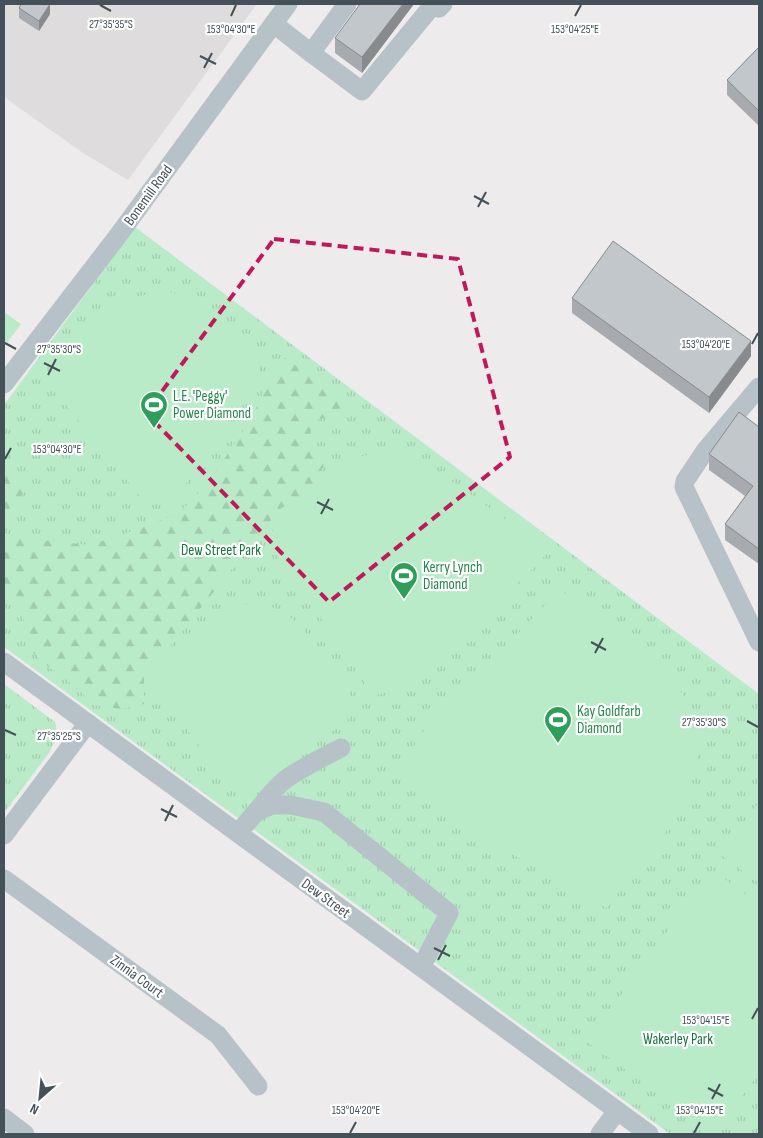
<svg xmlns="http://www.w3.org/2000/svg" width="763" height="1138" font-family="'Sofia Sans Condensed',sans-serif">
<style>
.education{fill:#dfdcdd}
.grass{fill:url(#grass-tufts)}
.forest{fill:url(#forest-firs)}
.pitch{fill:#baebc8}
.lines{fill:none;stroke-linecap:round;stroke-linejoin:round}
.minor{stroke:#b7c2c8;stroke-width:19}
.wall{fill:#a7abaf}
.shaded-wall{fill:#888b8e}
.building{fill:#c2c7cb;stroke:#888b8e}
.marked{fill:none;stroke:#c2185b;stroke-width:4;stroke-dasharray:10 6;stroke-linejoin:round}
.ticks{fill:none;stroke:#455158;stroke-width:2}
.labels{text-anchor:middle;stroke-width:4.5;stroke-linejoin:round;paint-order:stroke}
.street-label{font-size:15px;fill:#455158;stroke:#fff}
.leisure-label{font-size:15px;fill:#27864d;stroke:#fff;text-anchor:start}
.park-label{font-size:15px;fill:#1a743e;stroke:#fff}
.ticks-label{font-size:12px;text-anchor:middle;fill:#455158;stroke:#fff;stroke-width:4.5;stroke-linejoin:round;paint-order:stroke}
</style>
<defs>
<pattern id="grass-tufts" width="24" height="20" patternUnits="userSpaceOnUse" patternTransform="scale(1.25)"><rect width="24" height="20" fill="#baebc8"/><path d="M3 7l-1-3M5 7V3M7 7l1-3M15 17l-1-3M17 17v-4M19 17l1-3" fill="none" stroke="#a1cbae"/></pattern>
<pattern id="forest-firs" width="22" height="20" patternUnits="userSpaceOnUse" patternTransform="scale(1.25)"><rect width="22" height="20" fill="#baebc8"/><path d="M5 1l3.5 6h-7zM16 11l3.5 6h-7z" fill="#a1cbae"/></pattern>
</defs>
<rect width="100%" height="100%" fill="#eeebec"/>
<polygon class="education" points="4,4 257,4 128,180 83,153 4,97"/>
<g class="grass">
<polygon points="135,227 759,694 759,1134 670,1134 4,647 4,405"/>
<polygon points="4,684 55,722 58,734 49,753 4,813"/>
</g>
<g class="forest">
<polygon points="285,357 322,385 352,410 314,421 308,441 332,453 306,495 280,509 168,649 144,677 144,704 121,709 95,705 67,680 36,658 21,629 28,599 4,592 4,536 89,545 133,531 178,514 208,483 243,431"/>
<polygon points="4,467 10,467 24,491 15,512 4,528"/>
</g>
<g class="pitch">
<path d="M170 292 197 300 224 318 243 336 260 365 258 377 180 492C164 504 160 507 141 498L50 385C51 367 56 362 66 347 92 306 122 296 170 292Z"/>
<polygon points="4,312 21,324 4,347"/>
<polygon points="407,449 550,551 429,672 418,681 379,695 369,690 343,649 265,539 337,460"/>
<path d="M560 590C597 618 703 688 702 738 702 745 699 753 697 760 692 782 687 801 675 820L606 908 450 818 409 786 401 774 404 763 420 735Z"/>
<path d="M251 604C258 605 267 605 274 608 304 618 339 678 357 705L350 718 247 795 234 792 149 679 233 606Z"/>
<polygon points="759,802 759,883 721,855"/>
<polygon points="712,870 759,904 759,1073 715,1134 587,1042"/>
</g>
<g class="lines">
<g class="minor">
<polyline points="274,24 311,53 347,4"/>
<polyline points="311,53 362,91 433,5 439,8 443,4"/>
<polyline points="4,384 117,237 288,4"/>
<polyline points="759,387 705,451 685,481 684,487 759,642"/>
<polyline points="4,662 649,1134"/>
<path d="M256 812C265 801 274 788 286 779 303 767 323 757 341 748"/>
<polyline points="238,833 256,812 272,805 291,805 324,812 449,913 426,958 420,966"/>
<polyline points="4,835 88,723"/>
<polyline points="4,879 218,1035 258,1086"/>
<polyline points="4,1118 25,1134"/>
<polyline points="600,1134 617,1111"/>
</g>
</g>
<g class="wall">
<polygon points="414,4 362,73 335,53 335,38"/>
<polygon points="19,8 50,14 39,31 19,18"/>
<polygon points="759,47 759,126 727,95 727,80"/>
<polygon points="572,298 751,356 709,413 572,313"/>
<polygon points="759,427 759,564 725,540 725,524 745,496 709,470 709,454"/>
</g>
<g class="shaded-wall">
<polygon points="50,4 50,14 39,31 39,21"/>
<polygon points="403,4 414,4 362,73 362,57"/>
<polygon points="751,341 751,356 709,413 709,397"/>
</g>
<g class="building">
<polygon points="21,4 50,4 39,21 19,8"/>
<polygon points="360,4 403,4 362,57 335,38"/>
<polygon points="759,47 759,111 727,80"/>
<polygon points="613,241 751,341 709,397 572,298"/>
<polygon points="739,412 759,427 759,549 725,524 753,486 709,454"/>
</g>
<path class="marked" d="M274 239 458 259 510 457 329 602 146 413Z"/>
<path class="ticks" d="M100 5 111 11M231 16 236 5M575 16 581 5M200 56 216 64M204 68 212 53M474 196 489 204M478 207 486 192M5 343 16 349M752 344 758 333M44 363 60 371M48 375 56 359M5 459 11 448M317 502 333 510M321 514 329 499M591 642 606 650M595 653 603 638M747 721 758 727M5 730 16 735M161 809 177 817M165 821 173 805M434 948 450 956M438 960 446 945M752 1019 758 1008M708 1088 723 1096M712 1099 720 1084M350 1133 356 1122M694 1133 700 1122"/>
<defs>
<symbol id="stadium-pin" viewBox="-11 -11 22 30"><path d="M0 17L-7.5 6A9.5 9.5 0 1 1 7.5 6Z" fill="#2e9e5b" stroke="#fff"/><path d="M0-5a6.5 5 0 1 0 0 10a6.5 5 0 1 0 0-10ZM-3.5-1.8h7v3.6h-7Z" fill="#fff"/></symbol>
</defs>
<g fill-rule="evenodd">
<use href="#stadium-pin" x="138" y="389" width="32" height="43"/>
<use href="#stadium-pin" x="388" y="560" width="32" height="43"/>
<use href="#stadium-pin" x="542" y="704" width="32" height="43"/>
</g>
<g class="labels">
<g class="street-label">
<text transform="translate(148 195) rotate(-54)" y="5">Bonemill Road</text>
<text transform="translate(326 898) rotate(36)" y="5">Dew Street</text>
<text transform="translate(137 976) rotate(36)" y="5">Zinnia Court</text>
</g>
<g class="leisure-label">
<text x="173" y="401">L.E. 'Peggy'<tspan x="173" dy="17">Power Diamond</tspan></text>
<text x="423" y="572">Kerry Lynch<tspan x="423" dy="17">Diamond</tspan></text>
<text x="577" y="716">Kay Goldfarb<tspan x="577" dy="17">Diamond</tspan></text>
</g>
<g class="park-label">
<text x="221" y="555">Dew Street Park</text>
<text x="678" y="1044">Wakerley Park</text>
</g>
</g>
<g class="ticks-label">
<text x="111" y="28">27°35'35"S</text>
<text x="231" y="33">153°04'30"E</text>
<text x="575" y="33">153°04'25"E</text>
<text x="706" y="348">153°04'20"E</text>
<text x="59" y="353">27°35'30"S</text>
<text x="57" y="453">153°04'30"E</text>
<text x="704" y="726">27°35'30"S</text>
<text x="59" y="740">27°35'25"S</text>
<text x="706" y="1024">153°04'15"E</text>
<text x="356" y="1114">153°04'20"E</text>
<text x="700" y="1114">153°04'15"E</text>
</g>
<rect width="763" height="1138" fill="none" stroke="#455158" stroke-width="10"/>
<g transform="translate(40 1098) rotate(207)" stroke="#ffffff" stroke-width="4" paint-order="stroke">
<path d="M0-4L9 19L0 12L-9 19Z" fill="#455158"/>
<text y="-8" font-size="14" font-weight="bold" text-anchor="middle" fill="#455158">N</text>
</g>
</svg>
